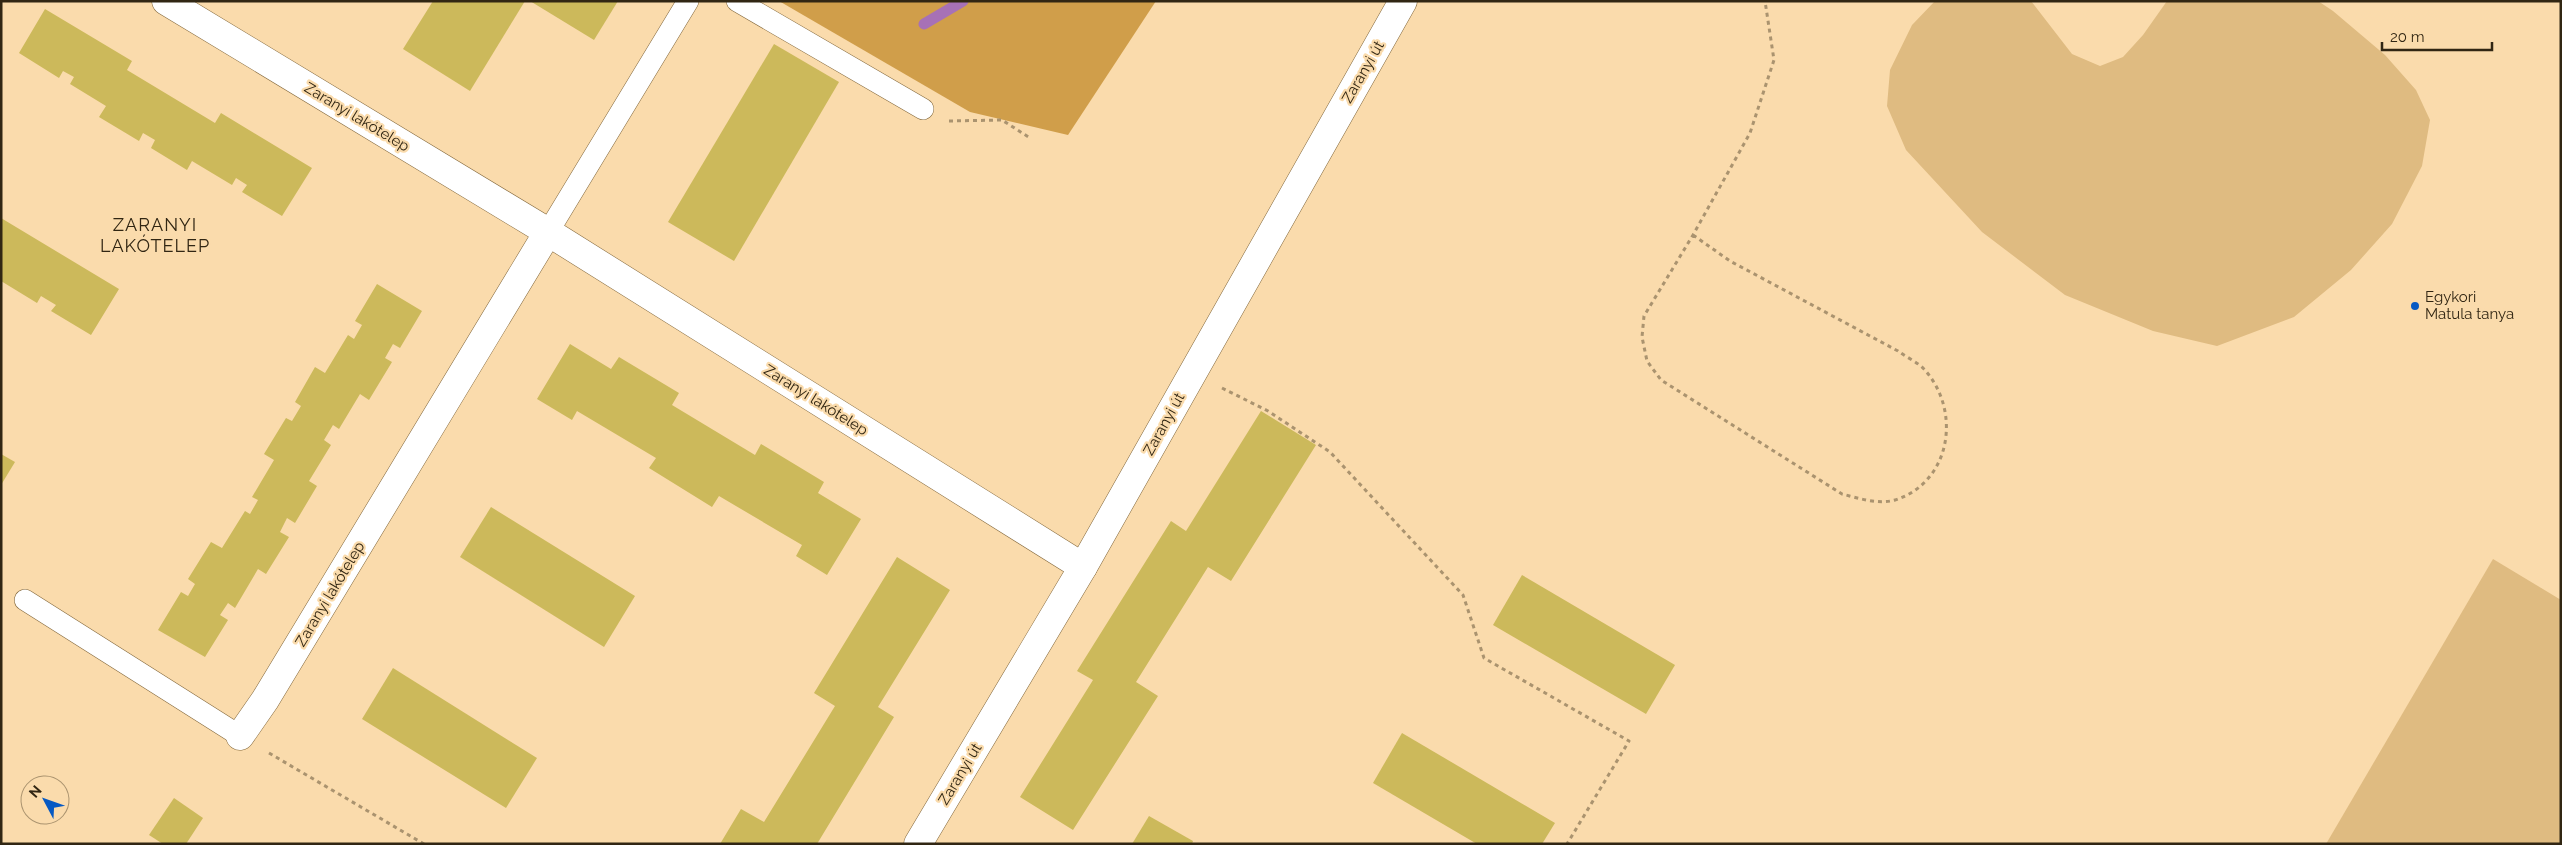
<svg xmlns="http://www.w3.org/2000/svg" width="2562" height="845" font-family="Raleway,sans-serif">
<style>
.green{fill:#dfbb81}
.forest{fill:#d09e4a}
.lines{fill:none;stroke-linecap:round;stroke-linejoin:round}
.stream{stroke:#a771b6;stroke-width:11}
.building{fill:#ccb95b}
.service-casing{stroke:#83683c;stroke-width:22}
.minor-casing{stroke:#83683c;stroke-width:29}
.path{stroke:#aa936f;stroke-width:3;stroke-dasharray:4 4;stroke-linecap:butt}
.service{stroke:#fff;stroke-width:21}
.minor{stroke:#fff;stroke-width:28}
.poi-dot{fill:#0659c3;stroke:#fadbac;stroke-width:2}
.labels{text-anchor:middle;stroke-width:4.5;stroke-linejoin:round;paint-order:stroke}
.street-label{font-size:15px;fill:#312613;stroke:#fadbac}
.poi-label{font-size:15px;fill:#312613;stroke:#fadbac;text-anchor:start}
.quarter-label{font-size:18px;letter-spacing:1px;fill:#312613;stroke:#fadbac}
</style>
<rect width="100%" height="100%" fill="#fadbac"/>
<g class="green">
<polygon points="1935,1 2031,1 2072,54 2100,66 2123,57 2143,35 2167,1 2318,1 2333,11 2385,55 2416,90 2430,120 2422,166 2392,224 2351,270 2294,317 2217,346 2153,331 2065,295 1982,232 1906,150 1887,106 1890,70 1912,25"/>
<polygon points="2493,559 2561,600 2561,844 2326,844"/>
</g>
<polygon class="forest" points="779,1 1156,1 1068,135 970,112"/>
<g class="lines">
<polyline class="stream" points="924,24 963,1"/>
</g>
<g class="building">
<polygon points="433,1 525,1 470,91 403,49"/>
<polygon points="530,1 618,1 594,40"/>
<polygon points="45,9 132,61 127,70 215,123 221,113 312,168 282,216 242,192 247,185 236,178 232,185 192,161 187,170 151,148 155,140 143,133 139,141 99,117 106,106 70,84 74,77 63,71 59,78 19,53"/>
<polygon points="774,44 839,82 734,261 668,222"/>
<polygon points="1,218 119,289 91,335 51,311 56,305 41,296 37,303 1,281"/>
<polygon points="377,284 422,311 400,348 393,344 385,358 392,362 369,400 360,394 339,429 333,425 324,440 331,445 309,481 317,486 295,523 287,518 280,532 289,537 266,574 258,569 235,608 228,603 220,615 228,620 205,657 158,630 181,592 188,596 195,584 188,579 211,542 222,548 245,511 250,514 258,500 252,497 274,460 264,454 286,418 292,421 301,406 295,402 315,367 325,373 348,335 354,339 362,325 355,321"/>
<polygon points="570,344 611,369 619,357 679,393 672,405 755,455 761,444 824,482 818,493 861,519 827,575 796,556 802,545 719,496 712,507 649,468 656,458 577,411 572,420 537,399"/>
<polygon points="1261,411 1316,445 1231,581 1208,567 1136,682 1158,696 1073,830 1020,797 1093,680 1077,671 1171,521 1186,531"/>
<polygon points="1,454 15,462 1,485"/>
<polygon points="491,507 635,596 604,647 460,557"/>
<polygon points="897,557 950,590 878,707 894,717 817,844 720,844 741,809 764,822 835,706 814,693"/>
<polygon points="1522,575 1675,665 1646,714 1493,625"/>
<polygon points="393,668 537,758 506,808 362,719"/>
<polygon points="1402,733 1555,823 1542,844 1477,844 1373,783"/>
<polygon points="174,798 203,818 186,844 163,844 149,835"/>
<polygon points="1149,816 1193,841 1192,844 1132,844"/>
</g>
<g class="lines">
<defs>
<g id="service">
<polyline points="737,1 923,109"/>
<polyline points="548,232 688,1"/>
<polyline points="25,600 240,736"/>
</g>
<g id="minor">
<polyline points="166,1 548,232 1083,567"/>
<polyline points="240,736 265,700 548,232"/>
<polyline points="918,844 1083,567 1403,1"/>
</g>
</defs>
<use href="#service" class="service-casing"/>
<use href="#minor" class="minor-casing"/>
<g class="path">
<polyline points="949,121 1002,120 1030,138"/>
<path d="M1693 235 1730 261 1898 351C1906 357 1917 362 1923 368 1962 409 1952 482 1895 500 1878 505 1858 498 1842 494L1661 380 1647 361 1642 337 1644 316 1693 235 1750 133 1774 60 1765 1"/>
<polyline points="1222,388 1268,411 1330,452 1463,595 1484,658 1629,741 1567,844"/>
<polyline points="269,753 424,844"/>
</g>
<use href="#service" class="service"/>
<use href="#minor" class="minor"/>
</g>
<circle class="poi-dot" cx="2415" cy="306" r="5"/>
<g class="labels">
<g class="street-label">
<text transform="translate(1363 72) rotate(-60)" y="5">Zaranyi út</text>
<text transform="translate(357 117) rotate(31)" y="5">Zaranyi lakótelep</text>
<text transform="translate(816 400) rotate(32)" y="5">Zaranyi lakótelep</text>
<text transform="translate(1164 424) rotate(-61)" y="5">Zaranyi út</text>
<text transform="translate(330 594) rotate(-59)" y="5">Zaranyi lakótelep</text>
<text transform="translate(960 774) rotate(-59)" y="5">Zaranyi út</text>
</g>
<g class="poi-label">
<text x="2425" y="302">Egykori<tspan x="2425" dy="17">Matula tanya</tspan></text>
</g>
<g class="quarter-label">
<text x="155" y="231">ZARANYI<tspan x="155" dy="21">LAKÓTELEP</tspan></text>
</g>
</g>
<rect width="2562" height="845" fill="none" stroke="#312613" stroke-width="5"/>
<g transform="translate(45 800) rotate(311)"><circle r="24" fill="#fadbac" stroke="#aa936f"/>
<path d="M0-4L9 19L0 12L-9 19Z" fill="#0659c3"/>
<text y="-8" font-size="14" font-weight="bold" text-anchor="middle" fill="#312613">N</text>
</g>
<path d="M2382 42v8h110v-8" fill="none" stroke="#312613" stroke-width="2.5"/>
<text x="2390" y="42" font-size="15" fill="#312613" stroke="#fadbac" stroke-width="4" paint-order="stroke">20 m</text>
</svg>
